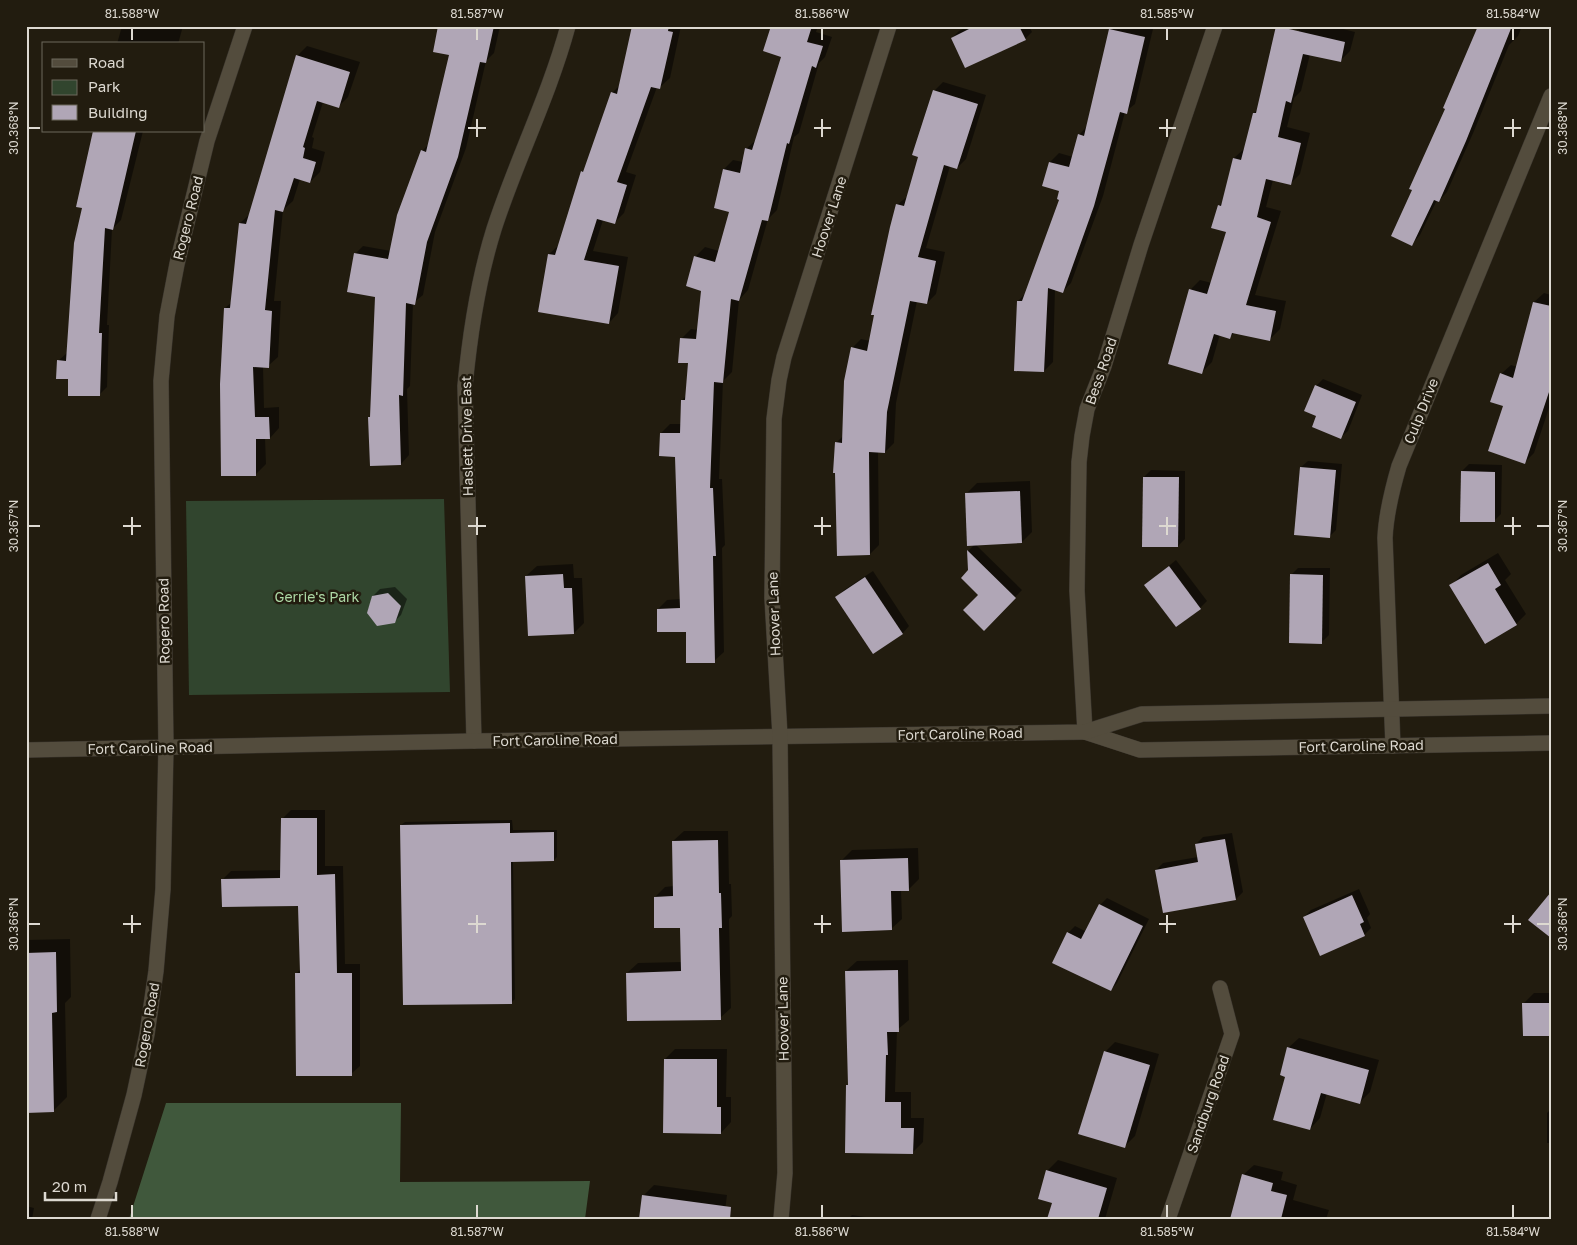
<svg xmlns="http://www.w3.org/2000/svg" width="1577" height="1245" font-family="'Golos Text',sans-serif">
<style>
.green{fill:#31452e}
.forest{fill:#40583c}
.shadow{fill:#0007;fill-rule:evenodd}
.building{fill:#b0a6b6}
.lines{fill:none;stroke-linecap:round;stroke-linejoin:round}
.minor-casing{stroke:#3a352e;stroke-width:16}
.minor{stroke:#534c3d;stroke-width:15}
.ticks{fill:none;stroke:#ddd9d1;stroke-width:2}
.labels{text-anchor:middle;stroke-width:5;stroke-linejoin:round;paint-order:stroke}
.street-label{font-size:14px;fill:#ddd9d1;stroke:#221c0f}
.park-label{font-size:14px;fill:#add8a5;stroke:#221c0f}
.neatline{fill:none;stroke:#ddd9d1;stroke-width:2}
.ticks-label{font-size:12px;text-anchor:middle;fill:#ddd9d1}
</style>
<rect width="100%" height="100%" fill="#221c0f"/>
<polygon class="green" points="444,499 450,692 189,695 186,501"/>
<polygon class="forest" points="166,1103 401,1103 400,1182 590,1181 585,1219 129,1219"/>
<g class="shadow">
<polygon points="122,26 183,26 178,44 117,44"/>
<polygon points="334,26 347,26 345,29"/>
<polygon points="440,26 500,26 494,53 486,61 466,148 435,232 423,295 413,303 410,386 407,389 409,455 401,464 372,416 376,296 355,254 363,246 391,251 422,151 430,143 450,54"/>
<polygon points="633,26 681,26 670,78 660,87 657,87 626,172 636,175 624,213 614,223 603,220 593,251 628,257 618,313 609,323 549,254 559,245 582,172 585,169 612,93 620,85"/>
<polygon points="772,26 818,26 816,32 832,37 825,57 819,63 799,133 794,137 777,210 768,219 748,290 739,300 732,372 723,381 719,479 722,479 725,545 722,548 724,652 714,661 687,630 658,609 667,600 681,599 676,455 661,433 670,424 682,424 682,400 686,396 689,362 682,338 691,329 698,330 702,290 695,257 705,247 719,251 730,211 724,169 733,160 743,162 746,149 756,140 783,56"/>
<polygon points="969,26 1029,26 1032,32 1025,39 952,38 959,31"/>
<polygon points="1113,26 1142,26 1153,29 1135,104 1125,112 1103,196 1071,283 1062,292 1055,289 1053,362 1044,371 1018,301 1026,293 1061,199 1061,190 1044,185 1050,162 1059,153 1073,157 1079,135 1087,126 1110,30"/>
<path d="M1340 26 1339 28 1355 32 1350 51 1340 61 1310 54 1301 91 1294 98 1287 127 1310 133 1300 174 1290 184 1273 180 1266 207 1281 211 1255 295 1286 301 1280 329 1270 339 1235 332 1230 337 1220 334 1212 362 1202 372 1190 290 1200 280 1212 283 1227 232 1219 206 1223 202 1234 158 1245 148 1254 113 1258 109 1277 27ZM1283 26 1299 30V33L1283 29Z"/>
<polygon points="1478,26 1522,26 1518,36 1509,45 1474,131 1447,192 1439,201 1437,200 1420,235 1412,244 1414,190"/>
<polygon points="307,46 360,62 348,97 338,107 323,102 312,137 314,138 312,148 325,152 320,172 310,182 300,179 293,201 283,210 274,301 281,301 278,357 268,366 263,366 264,408 279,407 279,428 270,438 265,438 266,464 256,474 225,308 232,302 240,223 250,214 297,56"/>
<polygon points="943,82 986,95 966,159 957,168 950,166 926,248 945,252 936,294 927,303 917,301 896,403 894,443 885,452 878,451 879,545 870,554 836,443 843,436 852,348 861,339 870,341 891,227 898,204 908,196 919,156 934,91"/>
<polygon points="110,131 143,131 121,220 112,229 107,325 109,325 107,387 99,395 69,378 58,361 68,352"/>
<polygon points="1544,293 1551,295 1551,402 1534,453 1525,462 1504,405 1501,374 1511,365 1517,367 1534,302"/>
<polygon points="1323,379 1362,395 1348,431 1341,437 1316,386"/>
<polygon points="1308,461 1342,464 1336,530 1329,537 1301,467"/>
<polygon points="1469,464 1502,465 1501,514 1494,521 1462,471"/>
<polygon points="1151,470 1185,471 1185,539 1178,546 1144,477"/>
<polygon points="1030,481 1032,532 1022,542 966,494 977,483"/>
<polygon points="975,544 1022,590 984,629 980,595 969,571 968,551"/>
<polygon points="1498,553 1511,574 1505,580 1526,614 1516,624 1451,586 1461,575"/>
<polygon points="1176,560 1207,601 1200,608 1146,585"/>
<polygon points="573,564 574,578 582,578 584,623 574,633 526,576 537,566"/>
<polygon points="1298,568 1330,568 1329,635 1322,642 1291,575"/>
<polygon points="873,571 909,626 903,633 873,652 837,597 844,590"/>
<polygon points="395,587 407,599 401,615 394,622 373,596 380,589"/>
<polygon points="291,810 325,810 325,866 343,866 345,964 360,964 360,1066 351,1074 297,973 301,969 299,905 222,880 231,871 281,870 282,819"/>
<polygon points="512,820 513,830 557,830 557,857 554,860 513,860 515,999 512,1002 401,825 405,822"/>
<polygon points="684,831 728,831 729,884 731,884 732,916 729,919 731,1008 720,1018 627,973 638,963 682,962 681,927 655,897 665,887 674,886 673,841"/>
<polygon points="1232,833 1243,892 1236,899 1156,870 1163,863 1198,857 1196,844 1203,837"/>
<polygon points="918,848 919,879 909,889 901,890 902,919 891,929 841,861 852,850"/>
<polygon points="1359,889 1370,914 1367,918 1371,928 1364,935 1321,954 1304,917 1311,910"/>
<polygon points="1107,898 1149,919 1117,983 1111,990 1068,933 1075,926 1085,931 1100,905"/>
<polygon points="70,939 71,997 65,1003 67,1097 53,1111 26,1112 26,940"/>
<polygon points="908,960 909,1020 897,1030 895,1092 911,1092 911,1118 924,1118 923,1142 913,1152 847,1086 849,1084 846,971 857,961"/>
<polygon points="1534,993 1551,993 1551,1035 1523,1004"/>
<polygon points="1299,1038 1379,1060 1370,1092 1360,1102 1327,1093 1320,1118 1310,1129 1287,1076 1288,1048"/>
<polygon points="1115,1042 1159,1054 1135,1136 1125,1146 1105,1052"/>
<polygon points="675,1049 727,1049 726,1097 731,1097 731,1122 721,1133 665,1059"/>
<polygon points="1551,1109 1551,1196 1550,1196 1550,1143 1547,1143 1547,1113"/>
<polygon points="1058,1160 1117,1178 1105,1219 1048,1219 1053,1202 1047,1171"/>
<polygon points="1254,1165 1283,1172 1281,1180 1297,1185 1293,1200 1329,1210 1326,1219 1231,1219 1243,1175"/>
<polygon points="654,1185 727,1195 724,1219 644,1195"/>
<polygon points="26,1206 34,1208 32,1219 26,1219"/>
<polygon points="852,1215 879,1219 848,1219"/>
</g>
<g class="building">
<polygon points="438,26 494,26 486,63 480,62 458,157 427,242 415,305 406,303 403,396 399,395 401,465 370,466 368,417 370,417 375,297 347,292 354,253 388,259 397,215 421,150 426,152 449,55 433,52"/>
<polygon points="632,26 669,26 668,31 673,32 660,89 651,87 617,182 627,185 615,224 597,219 584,260 619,266 609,324 538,312 548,254 555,255 581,171 583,172 611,92 617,94"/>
<polygon points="771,26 812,26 807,42 823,46 816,68 812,66 789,144 787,143 768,221 762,220 739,301 731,299 723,383 714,382 710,488 713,488 716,556 713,556 715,663 686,663 686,632 657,632 657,609 680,608 675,457 659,456 660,433 680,433 681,400 685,400 688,363 678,363 680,338 696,339 701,291 686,286 694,256 715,262 729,212 714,208 723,169 740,173 745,148 752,150 781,57 763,51"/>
<polygon points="975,26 1019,26 1026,40 965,68 951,38"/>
<polygon points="1276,26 1345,42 1341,62 1303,54 1291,103 1286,101 1278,137 1301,143 1291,185 1266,179 1257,217 1271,222 1246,305 1276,311 1270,341 1232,333 1230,339 1214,334 1202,374 1168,364 1189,289 1207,294 1226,232 1211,228 1218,205 1221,206 1233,158 1241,160 1253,113 1256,113"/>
<polygon points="1478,26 1512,26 1466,141 1439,202 1434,200 1412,246 1391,236 1412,190 1409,189 1445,109 1443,108"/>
<polygon points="1109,29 1145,37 1127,114 1120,112 1094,206 1063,293 1048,288 1044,372 1014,371 1017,301 1022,301 1059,200 1057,199 1059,191 1042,186 1049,162 1069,167 1078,134 1084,136"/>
<polygon points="296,55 350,72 339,108 317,101 303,147 305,148 303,158 316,162 310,183 294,178 283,212 275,210 265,310 272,311 269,368 253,367 255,417 269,417 270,439 256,439 256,476 221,476 220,384 224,308 230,308 239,223 246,224"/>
<polygon points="933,90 978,104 957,169 944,165 918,257 936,261 927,304 910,301 887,412 885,453 869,452 870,555 837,556 835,473 833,473 835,442 842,443 844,381 851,347 867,351 874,315 871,315 890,227 896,204 904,206 918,157 912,155"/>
<polygon points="93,131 136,131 113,230 105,228 99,333 102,333 100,396 68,396 68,379 56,379 57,360 66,361 74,243 82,208 76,207"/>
<polygon points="1533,302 1551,306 1551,386 1525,464 1488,451 1503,406 1490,402 1500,373 1513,378"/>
<polygon points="1315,385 1356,402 1341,439 1312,427 1316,416 1304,411"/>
<polygon points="1300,467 1336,470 1330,538 1294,535"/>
<polygon points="1461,471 1495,472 1495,522 1460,522"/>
<polygon points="1143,477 1179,477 1178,547 1142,547"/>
<polygon points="1020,491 1022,543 967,546 965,493"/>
<polygon points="967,550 1016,598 984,631 963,610 978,595 961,578 968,570"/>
<polygon points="1488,563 1501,585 1495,589 1517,625 1485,644 1449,585"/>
<polygon points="1169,566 1201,609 1176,627 1144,585"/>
<polygon points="563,574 564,588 572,588 574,634 528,636 525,576"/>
<polygon points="1290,574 1323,575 1322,644 1289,643"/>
<polygon points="865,577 903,634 873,654 835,597"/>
<polygon points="388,593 401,606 395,623 377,626 367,613 372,596"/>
<polygon points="281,818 317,818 317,875 335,874 337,973 352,973 352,1076 296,1076 295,973 300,973 298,906 222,907 221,879 280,878"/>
<polygon points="510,823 510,833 554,832 554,861 511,862 512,1004 403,1005 400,825"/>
<polygon points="1225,839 1236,900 1163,913 1155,870 1198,862 1195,844"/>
<polygon points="718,840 719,893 721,893 722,928 719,928 721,1020 627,1021 626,973 681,971 680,928 654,928 654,897 673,896 672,841"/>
<polygon points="908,858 909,891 891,891 892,930 842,932 840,860"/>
<polygon points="1551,892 1551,938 1528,920"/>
<polygon points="1352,895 1364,922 1360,924 1365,936 1320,956 1303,917"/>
<polygon points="1099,904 1143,926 1111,991 1052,963 1067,932 1081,939"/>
<polygon points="56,952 57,1012 52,1013 54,1112 26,1113 26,953"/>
<polygon points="898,970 899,1032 887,1032 888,1055 886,1055 885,1102 901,1102 901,1128 914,1128 913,1154 845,1153 846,1085 848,1085 845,971"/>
<polygon points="1522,1003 1551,1003 1551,1036 1523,1036"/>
<polygon points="1287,1047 1369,1070 1360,1104 1321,1093 1310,1130 1273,1120 1285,1077 1280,1075"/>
<polygon points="1104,1051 1150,1065 1125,1148 1078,1134"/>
<polygon points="664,1059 717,1059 717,1107 721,1107 721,1134 663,1133"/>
<polygon points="1046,1170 1107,1188 1098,1219 1047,1219 1052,1203 1038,1199"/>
<polygon points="1242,1174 1273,1183 1271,1191 1287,1195 1281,1219 1230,1219"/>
<polygon points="642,1195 731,1207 730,1219 639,1219"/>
</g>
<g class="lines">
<defs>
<g id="minor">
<polyline points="1085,732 1077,591 1079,462 1082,436 1087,409 1104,366 1141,245 1215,26"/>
<polyline points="1085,732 1140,750 1551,743"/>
<path d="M474 741 465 386C470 333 478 280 494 229 516 161 549 96 568 26"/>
<path d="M1393 746 1385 538C1386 513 1392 490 1399 466L1551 96"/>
<polyline points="26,750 474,741 1085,732 1142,714 1551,706"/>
<polyline points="98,1219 110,1182 134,1095 147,1034 156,971 163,889 166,747 161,381 167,316 177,264 207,141 245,26"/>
<polyline points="781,1219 785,1173 780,736 772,598 774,419 779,380 784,357 889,26"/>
<polyline points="1168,1219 1232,1034 1220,988"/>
</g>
</defs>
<use href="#minor" class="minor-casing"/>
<use href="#minor" class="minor"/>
</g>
<path class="ticks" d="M132 28V40M477 28V40M822 28V40M1167 28V40M1513 28V40M477 119V137M822 119V137M1167 119V137M1513 119V137M28 128H40M468 128H486M814 128H831M1159 128H1176M1504 128H1521M1537 128H1550M132 517V535M477 517V535M822 517V535M1167 517V535M1513 517V535M28 526H40M123 526H141M468 526H486M814 526H831M1159 526H1176M1504 526H1521M1537 526H1550M132 915V933M477 915V933M822 915V933M1167 915V933M1513 915V933M28 924H40M123 924H141M468 924H486M814 924H831M1159 924H1176M1504 924H1521M1537 924H1550M132 1205V1218M477 1205V1218M822 1205V1218M1167 1205V1218M1513 1205V1218"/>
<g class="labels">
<g class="street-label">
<text transform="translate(829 217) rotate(-72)" y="5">Hoover Lane</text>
<text transform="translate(188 218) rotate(-76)" y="5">Rogero Road</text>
<text transform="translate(1101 371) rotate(-71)" y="5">Bess Road</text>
<text transform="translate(1421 411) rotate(-68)" y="5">Culp Drive</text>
<text transform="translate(467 436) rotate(-91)" y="5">Haslett Drive East</text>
<text transform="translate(774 614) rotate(-92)" y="5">Hoover Lane</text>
<text transform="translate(164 621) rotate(-91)" y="5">Rogero Road</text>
<text transform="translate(960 734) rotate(-1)" y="5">Fort Caroline Road</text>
<text transform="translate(555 740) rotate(-1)" y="5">Fort Caroline Road</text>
<text transform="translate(1361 746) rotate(-1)" y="5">Fort Caroline Road</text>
<text transform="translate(150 748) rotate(-1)" y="5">Fort Caroline Road</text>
<text transform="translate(783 1019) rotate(-91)" y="5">Hoover Lane</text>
<text transform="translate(147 1025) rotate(-80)" y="5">Rogero Road</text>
<text transform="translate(1208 1104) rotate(-71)" y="5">Sandburg Road</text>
</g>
<g class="park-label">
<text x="317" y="602">Gerrie's Park</text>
</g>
</g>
<rect width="1577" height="1245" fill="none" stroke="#221c0f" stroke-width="55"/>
<rect x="42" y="42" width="162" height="90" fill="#221c0f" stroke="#6d685d"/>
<rect x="52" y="59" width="25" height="8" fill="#534c3d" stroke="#6d685d"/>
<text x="88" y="68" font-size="15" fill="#ddd9d1">Road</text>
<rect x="52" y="80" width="25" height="15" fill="#31452e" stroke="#6d685d"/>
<text x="88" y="92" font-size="15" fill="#ddd9d1">Park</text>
<rect x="52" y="105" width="25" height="15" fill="#b0a6b6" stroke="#6d685d"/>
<text x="88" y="118" font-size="15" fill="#ddd9d1">Building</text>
<path d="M45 1192v8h71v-8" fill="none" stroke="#ddd9d1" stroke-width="2.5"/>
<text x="52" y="1192" font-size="15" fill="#ddd9d1" stroke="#221c0f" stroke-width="4" paint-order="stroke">20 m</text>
<rect x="28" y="28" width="1522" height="1190" class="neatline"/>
<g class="ticks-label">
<text x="132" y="18">81.588°W</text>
<text x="477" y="18">81.587°W</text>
<text x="822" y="18">81.586°W</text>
<text x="1167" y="18">81.585°W</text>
<text x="1513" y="18">81.584°W</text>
<text transform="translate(14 128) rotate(-90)" y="4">30.368°N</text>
<text transform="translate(1563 128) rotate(-90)" y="4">30.368°N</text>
<text transform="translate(14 526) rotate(-90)" y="4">30.367°N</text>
<text transform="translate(1563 526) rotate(-90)" y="4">30.367°N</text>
<text transform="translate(14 924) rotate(-90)" y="4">30.366°N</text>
<text transform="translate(1563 924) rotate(-90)" y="4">30.366°N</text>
<text x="132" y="1236">81.588°W</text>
<text x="477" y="1236">81.587°W</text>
<text x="822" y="1236">81.586°W</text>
<text x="1167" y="1236">81.585°W</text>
<text x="1513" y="1236">81.584°W</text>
</g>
</svg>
